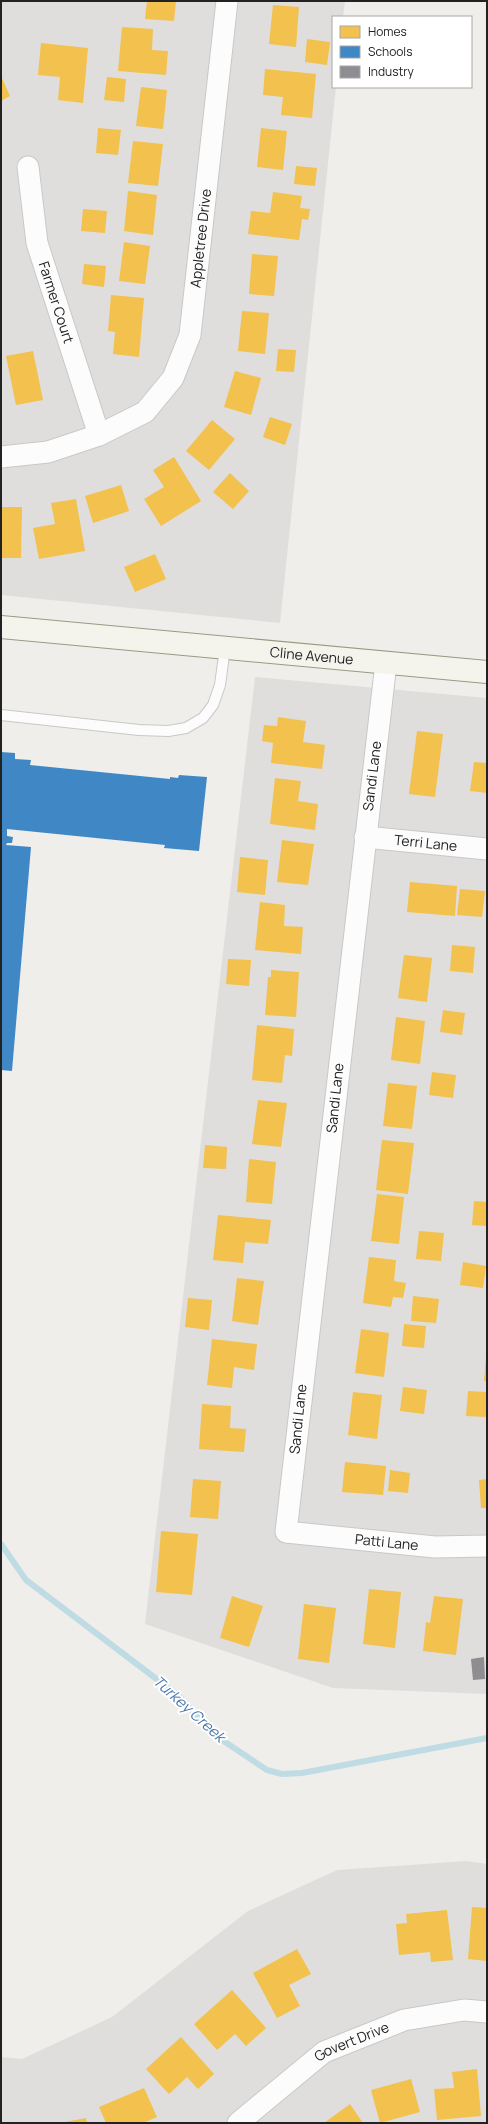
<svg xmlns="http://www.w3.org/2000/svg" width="488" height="2124" font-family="Manrope,sans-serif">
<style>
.residential{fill:#dfdedc}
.homes{fill:#f2c14e}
.schools{fill:#3f88c5}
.industry{fill:#8d8d92}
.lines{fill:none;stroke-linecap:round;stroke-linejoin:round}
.stream{stroke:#bfdbe3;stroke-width:6}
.lane-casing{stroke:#c9c8c7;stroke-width:12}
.street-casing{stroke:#c9c8c7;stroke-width:23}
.secondary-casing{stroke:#999a82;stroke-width:24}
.lane{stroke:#fdfcfc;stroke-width:10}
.street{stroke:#fdfcfc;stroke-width:21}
.secondary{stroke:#f4f4ed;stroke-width:22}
.labels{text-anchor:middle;stroke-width:4;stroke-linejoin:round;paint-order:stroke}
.street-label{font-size:14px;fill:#222;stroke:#fff}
.water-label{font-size:15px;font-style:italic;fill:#4a7aab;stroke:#fff}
</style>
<rect width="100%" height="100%" fill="#f0eeeb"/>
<g class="residential">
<polygon points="1,1 345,1 343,17 333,17 333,87 336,87 280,623 1,595"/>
<polygon points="255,677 487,698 487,1694 333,1688 145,1624"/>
<polygon points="467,1861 487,1864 487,2123 1,2123 1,2057 22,2059 112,2017 248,1911 337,1870"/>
</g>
<g class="homes">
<polygon points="147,1 176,1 174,21 145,19"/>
<polygon points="273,5 299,7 296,47 269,44"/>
<polygon points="122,27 153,29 152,50 168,51 166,75 118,71"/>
<polygon points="307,39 330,42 327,65 305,62"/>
<polygon points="41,43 88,48 83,103 58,100 60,77 38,75"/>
<polygon points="265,69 316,74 312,118 281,115 283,97 263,95"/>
<polygon points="1,76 10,96 1,101"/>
<polygon points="107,77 126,79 124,102 104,100"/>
<polygon points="141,87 167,90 163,129 136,126"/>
<polygon points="98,128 121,130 118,155 96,153"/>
<polygon points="261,128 287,131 283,170 257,167"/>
<polygon points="133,141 163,144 158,186 128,183"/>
<polygon points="296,166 317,168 315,186 294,184"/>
<polygon points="128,191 157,195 153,235 124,231"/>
<polygon points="273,192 302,196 300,208 310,209 308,220 302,219 299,240 248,234 251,211 270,213"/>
<polygon points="83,209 107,211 105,233 81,231"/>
<polygon points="124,242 150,246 145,284 119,281"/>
<polygon points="252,254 278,256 274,296 249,294"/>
<polygon points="84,264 106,266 104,287 82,284"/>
<polygon points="111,295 144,298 139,357 113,354 115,332 108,331"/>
<polygon points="242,311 269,313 265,354 238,351"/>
<polygon points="278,349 296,350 294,372 276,371"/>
<polygon points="33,351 43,400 16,405 6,356"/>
<polygon points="235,371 261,378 251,415 224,407"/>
<polygon points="270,417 292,424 285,445 263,437"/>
<polygon points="212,420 235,439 209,470 186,451"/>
<polygon points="174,457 201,501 161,526 144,499 164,487 153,470"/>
<polygon points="230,473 249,491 233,509 213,492"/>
<polygon points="121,485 129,511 93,523 85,496"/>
<polygon points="76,499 85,551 39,559 33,528 55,524 51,503"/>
<polygon points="1,507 22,507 21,558 1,558"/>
<polygon points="155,554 166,579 135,592 124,567"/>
<polygon points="278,717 306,721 303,742 325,745 322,769 271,763 273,743 262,741 264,725 277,726"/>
<polygon points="417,731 443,734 435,797 409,794"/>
<polygon points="474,762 487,763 487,793 470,791"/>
<polygon points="275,778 301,781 298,801 318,804 315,830 270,824"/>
<polygon points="282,840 314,844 308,885 277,882"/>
<polygon points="240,857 268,860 265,895 237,892"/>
<polygon points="410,882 457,886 455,916 407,912"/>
<polygon points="460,889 485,891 482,917 457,915"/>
<polygon points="260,902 285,905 284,926 303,927 301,954 255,950"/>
<polygon points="452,945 475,947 473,973 450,971"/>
<polygon points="404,955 432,958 427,1002 398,998"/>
<polygon points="228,959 251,960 249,986 226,984"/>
<polygon points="271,970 299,972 296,1017 265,1015 268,977 271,977"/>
<polygon points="443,1010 465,1013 462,1035 440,1032"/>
<polygon points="396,1017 425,1021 420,1064 391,1060"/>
<polygon points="257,1025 294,1029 292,1056 285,1055 282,1083 252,1080"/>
<polygon points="432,1072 456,1075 453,1098 429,1095"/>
<polygon points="388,1083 417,1086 412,1129 383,1126"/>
<polygon points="258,1100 287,1103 281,1147 252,1144"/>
<polygon points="382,1140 414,1143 408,1194 376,1190"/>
<polygon points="205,1145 227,1147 226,1169 203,1168"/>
<polygon points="249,1159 276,1162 272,1204 246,1202"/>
<polygon points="377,1194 404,1197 399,1244 371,1241"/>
<polygon points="474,1201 487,1202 487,1226 472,1225"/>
<polygon points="218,1215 271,1220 268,1244 245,1242 243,1263 213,1260"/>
<polygon points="419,1231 444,1233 441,1261 416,1259"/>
<polygon points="369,1257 396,1260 394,1281 406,1283 403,1298 393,1297 391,1307 363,1303"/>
<polygon points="463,1262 486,1266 483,1288 460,1285"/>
<polygon points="237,1278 264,1281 258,1325 232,1321"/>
<polygon points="413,1296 439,1299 436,1323 411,1321"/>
<polygon points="188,1298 212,1300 209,1330 185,1327"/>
<polygon points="404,1324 426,1326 424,1348 402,1346"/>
<polygon points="361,1329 389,1333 384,1377 355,1373"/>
<polygon points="212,1339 257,1344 254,1370 234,1367 232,1388 207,1385"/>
<polygon points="486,1356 487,1356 487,1381 484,1381"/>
<polygon points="403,1387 427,1390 424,1414 400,1411"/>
<polygon points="468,1391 487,1392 487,1417 466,1416"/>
<polygon points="353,1392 382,1395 377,1439 348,1435"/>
<polygon points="202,1404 231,1406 230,1428 246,1429 244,1452 199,1449"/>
<polygon points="345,1462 386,1466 383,1495 342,1492"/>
<polygon points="390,1470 410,1473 408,1493 388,1491"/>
<polygon points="193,1479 221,1481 218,1519 190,1517"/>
<polygon points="487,1479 487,1508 481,1508 479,1480"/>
<polygon points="161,1531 198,1534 192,1595 156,1592"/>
<polygon points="369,1589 401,1592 395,1648 363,1644"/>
<polygon points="232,1596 263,1606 249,1647 220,1638"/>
<polygon points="434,1596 463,1599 456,1655 423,1651 426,1622 430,1623"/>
<polygon points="304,1604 336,1608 329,1663 298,1659"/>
<polygon points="472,1907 487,1908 487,1961 468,1959"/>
<polygon points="447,1910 453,1960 431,1962 430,1952 399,1955 396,1924 407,1923 406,1914"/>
<polygon points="297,1949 311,1974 289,1985 300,2006 277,2018 253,1973"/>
<polygon points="232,1990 266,2028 246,2046 235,2034 217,2050 194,2024"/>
<polygon points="181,2037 214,2074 198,2089 187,2077 169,2094 146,2069"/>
<polygon points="477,2069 481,2116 437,2120 434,2089 454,2088 452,2072"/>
<polygon points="411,2079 420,2112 380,2123 371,2090"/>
<polygon points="144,2088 157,2117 143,2123 106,2123 99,2107"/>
<polygon points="350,2104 363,2123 324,2123"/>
<polygon points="86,2118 87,2123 65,2123 65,2122"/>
</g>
<polygon class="schools" points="1,752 15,753 15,759 31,760 30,765 170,779 170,777 178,778 179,775 207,777 199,851 164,848 165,845 7,829 7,836 13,837 12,843 7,843 6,845 31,847 12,1071 1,1070"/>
<polygon class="industry" points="484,1657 485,1679 473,1680 471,1659"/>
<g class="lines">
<polyline class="stream" points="1,1544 26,1580 179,1696 213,1734 267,1770 282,1774 302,1773 487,1738"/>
<defs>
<polyline id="lane" points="1,715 139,730 168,731 186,728 203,718 213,705 220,685 225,648"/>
<g id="street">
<path id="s1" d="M28 167 37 243 99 435"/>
<path id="s2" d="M1 457 48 452 99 435 145 412 173 378 190 335 227 1"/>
<path id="s3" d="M386 663 286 1532 435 1547 487 1546"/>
<path id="s4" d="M365 837 487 849"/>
<path id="s5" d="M238 2123 324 2052 404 2020 464 2010 487 2012"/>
</g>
<g id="secondary">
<path id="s6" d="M1 627 487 672"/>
</g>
</defs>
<use href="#lane" class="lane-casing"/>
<use href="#street" class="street-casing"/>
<use href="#secondary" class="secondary-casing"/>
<use href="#lane" class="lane"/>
<use href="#street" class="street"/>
<use href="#secondary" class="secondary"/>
</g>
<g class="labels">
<g class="street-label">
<text dy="5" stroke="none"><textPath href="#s2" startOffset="340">Appletree Drive</textPath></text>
<text dy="5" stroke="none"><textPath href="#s1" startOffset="139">Farmer Court</textPath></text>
<text dy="5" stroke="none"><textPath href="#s6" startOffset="312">Cline Avenue</textPath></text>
<text transform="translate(372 776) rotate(-83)" y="5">Sandi Lane</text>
<text dy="5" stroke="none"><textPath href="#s4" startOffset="61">Terri Lane</textPath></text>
<text transform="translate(335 1098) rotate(-84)" y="5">Sandi Lane</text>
<text transform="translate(298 1419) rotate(-84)" y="5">Sandi Lane</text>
<text dy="5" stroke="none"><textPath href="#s3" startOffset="976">Patti Lane</textPath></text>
<text dy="5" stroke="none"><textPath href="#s5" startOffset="141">Govert Drive</textPath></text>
</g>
<g class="water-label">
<text transform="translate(189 1709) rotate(42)" y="5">Turkey Creek</text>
</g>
</g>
<rect width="488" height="2124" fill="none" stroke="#222222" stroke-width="4"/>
<rect x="332" y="16" width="140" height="72" fill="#ffffff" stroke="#a7a7a7"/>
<rect x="340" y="26" width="20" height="12" fill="#f2c14e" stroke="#a7a7a7"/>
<text x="368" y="36" font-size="12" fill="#222222">Homes</text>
<rect x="340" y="46" width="20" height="12" fill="#3f88c5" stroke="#a7a7a7"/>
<text x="368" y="56" font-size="12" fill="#222222">Schools</text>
<rect x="340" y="66" width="20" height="12" fill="#8d8d92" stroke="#a7a7a7"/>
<text x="368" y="76" font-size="12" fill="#222222">Industry</text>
</svg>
